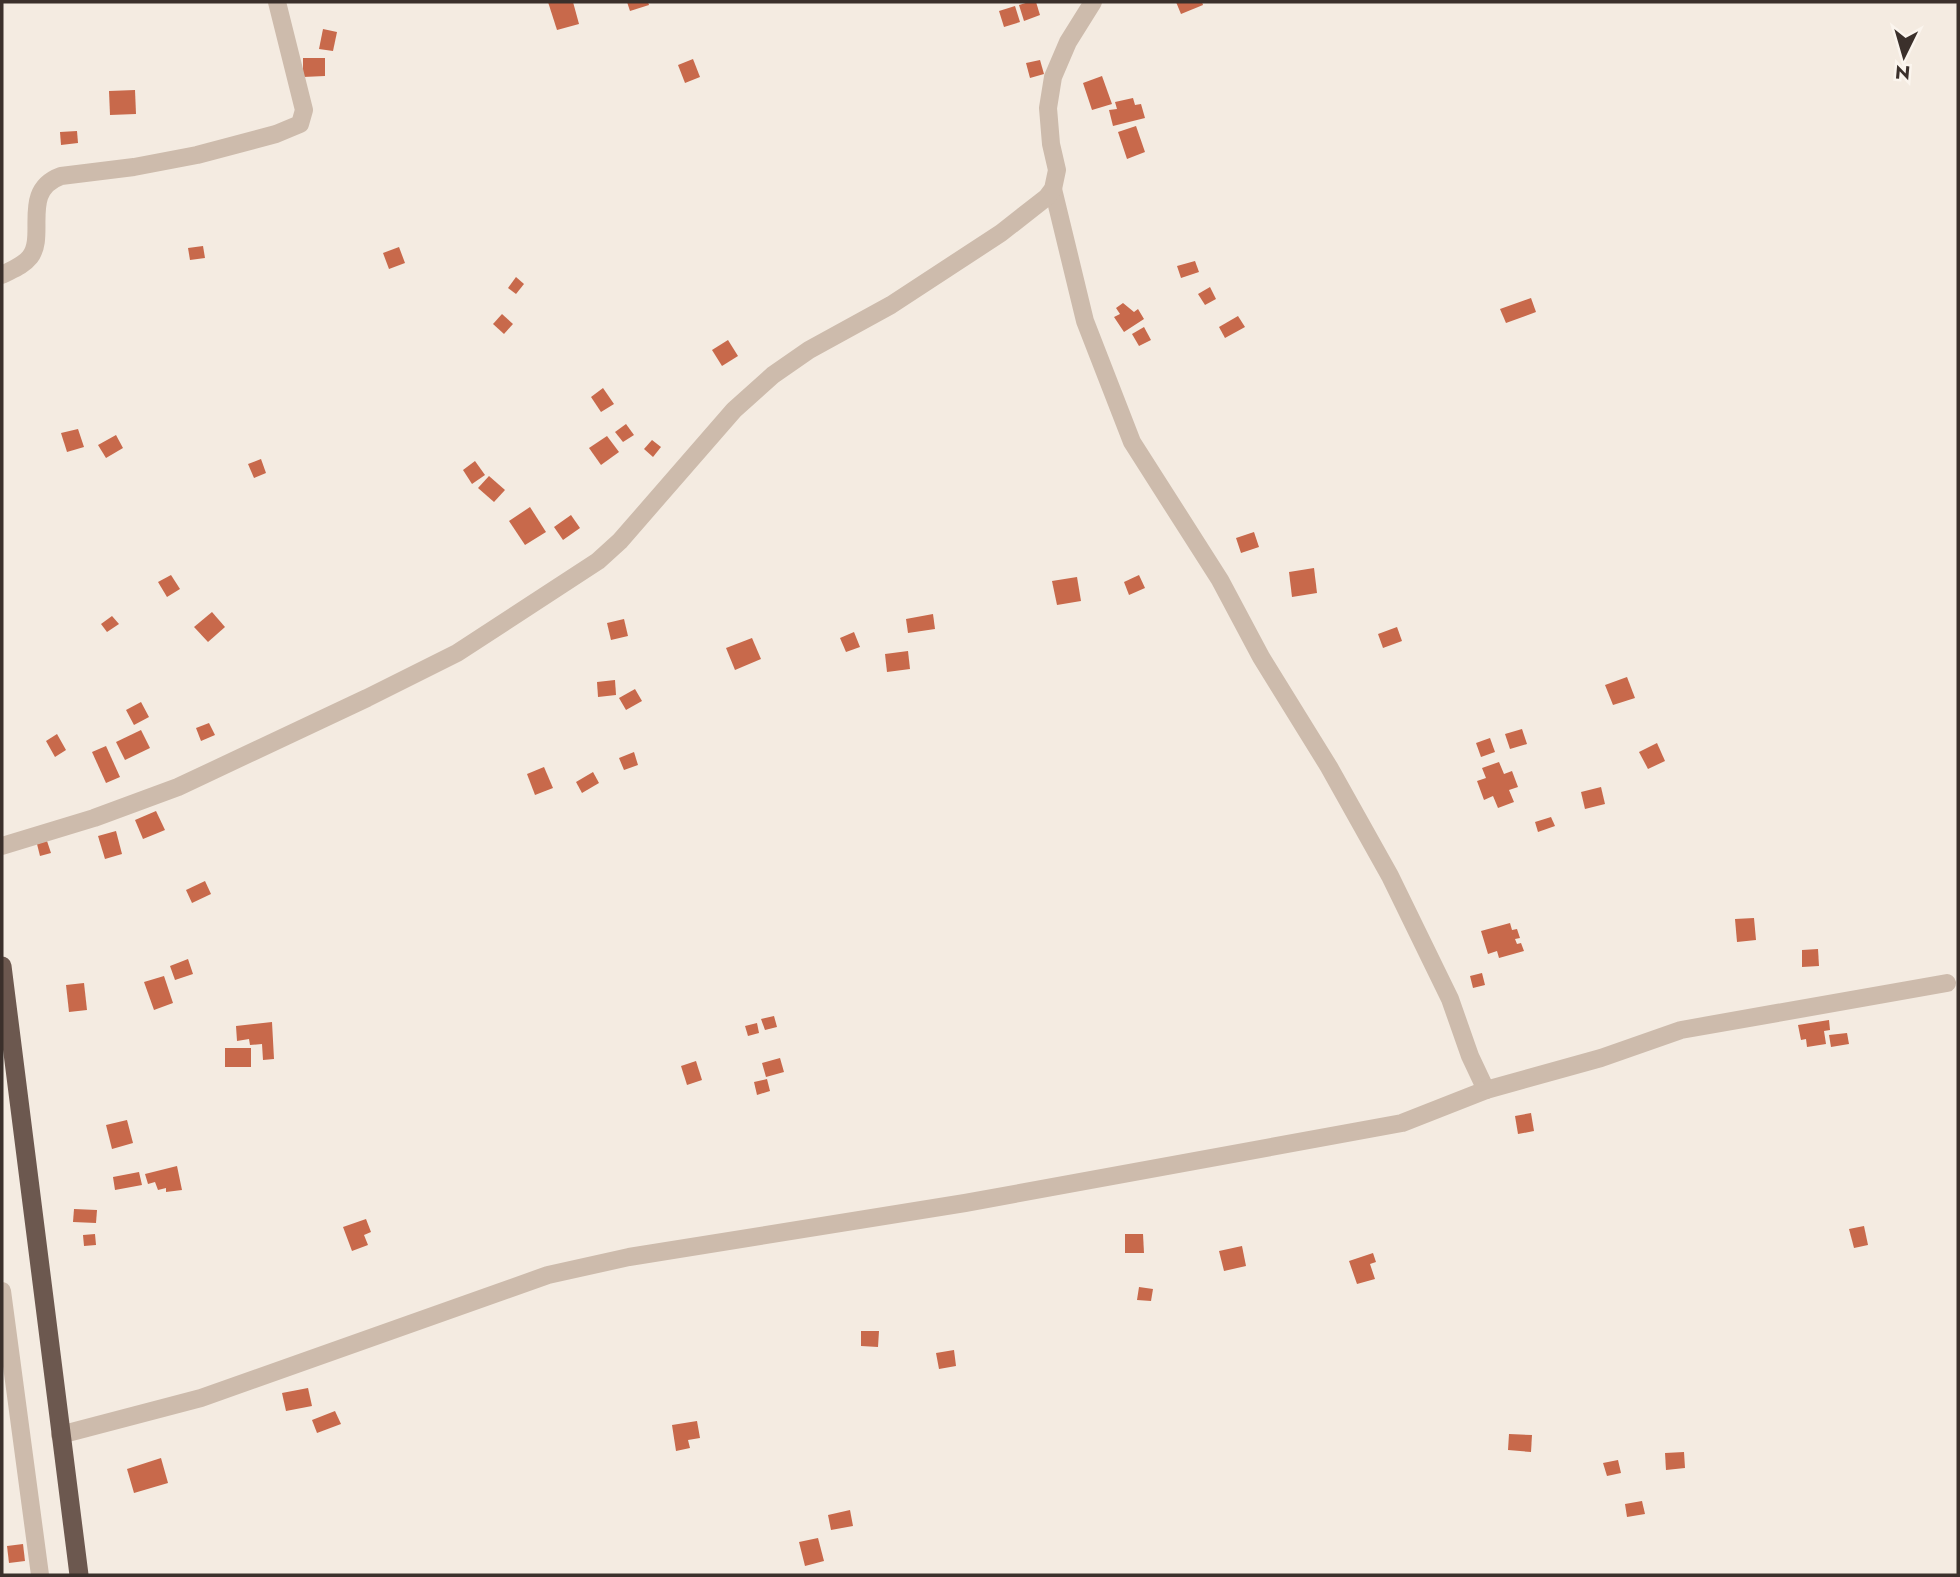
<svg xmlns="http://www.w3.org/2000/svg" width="1960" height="1577" font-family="Jost,sans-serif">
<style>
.building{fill:#c8694b}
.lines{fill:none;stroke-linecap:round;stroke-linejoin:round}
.minor{stroke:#cdbbac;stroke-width:18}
.trunk{stroke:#6c584f;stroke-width:19}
</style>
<rect width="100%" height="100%" fill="#f4ebe1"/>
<g class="building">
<polygon points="548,2 573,2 579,24 557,30"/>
<polygon points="627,2 648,2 649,5 630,11"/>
<polygon points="1029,2 1036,2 1040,15 1024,21 1019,5"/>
<polygon points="1176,2 1202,2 1203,5 1181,14"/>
<polygon points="1015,6 1020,22 1004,27 999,11"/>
<polygon points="323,29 337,32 333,51 319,49"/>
<polygon points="303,58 325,58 325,76 303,77"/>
<polygon points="693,59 700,77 685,83 678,65"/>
<polygon points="1040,60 1044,74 1030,78 1026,63"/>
<polygon points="1102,76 1112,104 1092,110 1083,83"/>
<polygon points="135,90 136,114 110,115 109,91"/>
<polygon points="1133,98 1135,105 1141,104 1145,118 1113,126 1109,110 1117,109 1115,102"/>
<polygon points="1136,126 1145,152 1127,159 1118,132"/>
<polygon points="77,131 78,143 61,145 60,132"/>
<polygon points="203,246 205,258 190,260 188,248"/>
<polygon points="399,247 405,263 389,269 383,253"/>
<polygon points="1195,261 1199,272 1181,278 1177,266"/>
<polygon points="516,277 524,284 516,294 508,288"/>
<polygon points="1210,287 1216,299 1205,305 1198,294"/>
<polygon points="1531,298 1536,312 1506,323 1500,309"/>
<polygon points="1123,303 1134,312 1138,309 1144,319 1124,332 1114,317 1120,314 1116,308"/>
<polygon points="502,314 513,324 504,334 493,324"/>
<polygon points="1238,316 1245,327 1225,338 1219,327"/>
<polygon points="1144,327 1151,340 1139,346 1132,334"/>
<polygon points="728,340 738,356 722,366 712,350"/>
<polygon points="603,388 614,404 601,412 591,397"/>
<polygon points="626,424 634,435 623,442 615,432"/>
<polygon points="78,429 84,447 67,452 61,433"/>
<polygon points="116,435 123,448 106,458 98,445"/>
<polygon points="607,436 619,452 601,465 589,448"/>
<polygon points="652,440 661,447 653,457 644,449"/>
<polygon points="261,459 266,473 254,478 248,464"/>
<polygon points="475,461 485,475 472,484 463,470"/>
<polygon points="489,476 505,490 494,502 478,488"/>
<polygon points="530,507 546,532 525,545 509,521"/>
<polygon points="571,515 580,528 563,540 554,527"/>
<polygon points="1254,532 1259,547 1241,553 1236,538"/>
<polygon points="1314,568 1317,593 1292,597 1289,572"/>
<polygon points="171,575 180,589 167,597 158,582"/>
<polygon points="1139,575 1145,588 1129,595 1124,582"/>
<polygon points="1077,577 1081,601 1057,605 1052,581"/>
<polygon points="212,612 225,627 208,642 194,627"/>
<polygon points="933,614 935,629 908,633 906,619"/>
<polygon points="112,616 119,624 107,632 101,624"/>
<polygon points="624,619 628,636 611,640 607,623"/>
<polygon points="1397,627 1402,641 1383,648 1378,634"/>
<polygon points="854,632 860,647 846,652 840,638"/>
<polygon points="752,638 761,659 735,670 726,648"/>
<polygon points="908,651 910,669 887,672 885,654"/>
<polygon points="1627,677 1635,698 1613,705 1605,685"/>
<polygon points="615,680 616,695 598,697 597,682"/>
<polygon points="635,689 642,701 626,710 619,698"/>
<polygon points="141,702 149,717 134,725 126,710"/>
<polygon points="209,723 215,735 201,741 196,728"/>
<polygon points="1522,729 1527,744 1510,749 1505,734"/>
<polygon points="141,730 150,748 125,760 116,742"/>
<polygon points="57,734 66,750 55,757 46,741"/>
<polygon points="1490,738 1495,752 1481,757 1476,743"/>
<polygon points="1657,743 1665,761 1648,769 1639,752"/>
<polygon points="106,746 120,777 106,783 92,752"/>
<polygon points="634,752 638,765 624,770 619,758"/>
<polygon points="1499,762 1504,774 1512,771 1518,787 1509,790 1514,802 1498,808 1493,796 1484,800 1477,781 1486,778 1482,768"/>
<polygon points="544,767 553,788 535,795 527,774"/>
<polygon points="593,772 599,783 582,793 576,782"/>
<polygon points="1601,787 1605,804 1585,809 1581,792"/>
<polygon points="156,811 165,830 143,839 135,820"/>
<polygon points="1551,817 1555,826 1538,832 1535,822"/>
<polygon points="116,831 122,854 105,859 98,836"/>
<polygon points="47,841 51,853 40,856 37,844"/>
<polygon points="205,881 211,894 192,903 186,890"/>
<polygon points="1754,918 1756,940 1737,942 1735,919"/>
<polygon points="1510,923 1512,930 1517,929 1520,938 1515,939 1517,944 1521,943 1524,951 1499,958 1497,951 1488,954 1481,931"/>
<polygon points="1818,949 1819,966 1802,967 1802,950"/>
<polygon points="188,959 193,974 175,980 170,966"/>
<polygon points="1482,973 1485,985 1473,988 1470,976"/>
<polygon points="164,976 173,1003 154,1010 144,982"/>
<polygon points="84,983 87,1010 69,1012 66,985"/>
<polygon points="774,1016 777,1027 765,1030 761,1019"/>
<polygon points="1829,1020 1830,1030 1824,1031 1826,1044 1807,1047 1806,1039 1801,1040 1798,1025"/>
<polygon points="272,1022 274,1059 263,1060 262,1044 250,1045 249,1039 237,1041 236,1026"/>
<polygon points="757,1023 759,1033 748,1036 745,1026"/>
<polygon points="1847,1033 1849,1044 1831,1047 1829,1035"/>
<rect x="225" y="1048" width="26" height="19"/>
<polygon points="780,1058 784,1072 766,1077 762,1063"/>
<polygon points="696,1061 702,1080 687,1085 681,1066"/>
<polygon points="767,1079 770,1091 757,1095 754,1082"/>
<polygon points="1531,1113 1534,1131 1518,1134 1515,1116"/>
<polygon points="127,1120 133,1143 112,1149 106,1125"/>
<polygon points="177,1166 182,1190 166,1192 166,1188 158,1190 155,1182 148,1184 145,1174"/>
<polygon points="139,1172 142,1185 115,1190 113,1177"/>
<polygon points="74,1209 97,1210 96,1223 73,1222"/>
<polygon points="366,1219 371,1232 364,1235 368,1245 352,1251 343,1227"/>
<polygon points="1864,1226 1868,1245 1854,1248 1849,1229"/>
<polygon points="95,1234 96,1245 84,1246 83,1235"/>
<polygon points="1125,1234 1143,1234 1144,1253 1125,1253"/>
<polygon points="1242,1246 1246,1266 1224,1271 1219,1251"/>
<polygon points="1373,1253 1376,1262 1370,1264 1375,1279 1357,1284 1349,1261"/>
<polygon points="1139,1287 1153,1289 1151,1301 1137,1300"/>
<polygon points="861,1331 879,1331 878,1347 861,1346"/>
<polygon points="954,1350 956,1366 939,1369 936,1353"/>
<polygon points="308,1388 312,1406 286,1411 282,1393"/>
<polygon points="335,1411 341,1424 317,1433 312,1420"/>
<polygon points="697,1421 700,1438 688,1440 690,1448 676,1451 672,1425"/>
<polygon points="1509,1434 1532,1435 1531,1452 1508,1450"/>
<polygon points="1684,1452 1685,1468 1666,1470 1665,1453"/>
<polygon points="161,1458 168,1483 134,1493 127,1469"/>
<polygon points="1618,1460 1621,1473 1607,1476 1603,1463"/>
<polygon points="1642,1501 1645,1514 1627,1517 1625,1504"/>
<polygon points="850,1510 853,1526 831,1530 828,1515"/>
<polygon points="818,1538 824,1561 805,1566 799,1542"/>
<polygon points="23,1544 25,1561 9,1563 7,1546"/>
</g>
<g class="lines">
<g class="minor">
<polyline points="1053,189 1085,321 1132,442 1220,580 1261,657 1329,767 1390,876 1450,999 1470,1056 1486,1090"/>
<path d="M2 275C11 270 23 266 30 257 47 235 20 191 61 176L134 167 197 155 276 134 300 124 304 110 277 2"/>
<polyline points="2,846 94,818 178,787 367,698 457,653 598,561 620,541 734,410 773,375 809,350 891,305 1001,233 1047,197 1053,189 1057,170 1051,144 1048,108 1053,77 1068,42 1093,2"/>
<polyline points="2,1291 40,1575"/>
<polyline points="60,1435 201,1398 548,1275 629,1257 965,1203 1402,1123 1486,1090 1601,1058 1681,1030 1947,983"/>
</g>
<polyline class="trunk" points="2,966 79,1575"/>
</g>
<rect width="1960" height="1577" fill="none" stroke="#3b302b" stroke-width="7"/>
<g transform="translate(1904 56) rotate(185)" stroke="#fbf5ee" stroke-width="5" paint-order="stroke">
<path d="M0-5L12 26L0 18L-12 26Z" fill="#3b302b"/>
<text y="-10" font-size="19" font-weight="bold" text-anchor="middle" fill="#3b302b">N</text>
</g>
</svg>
